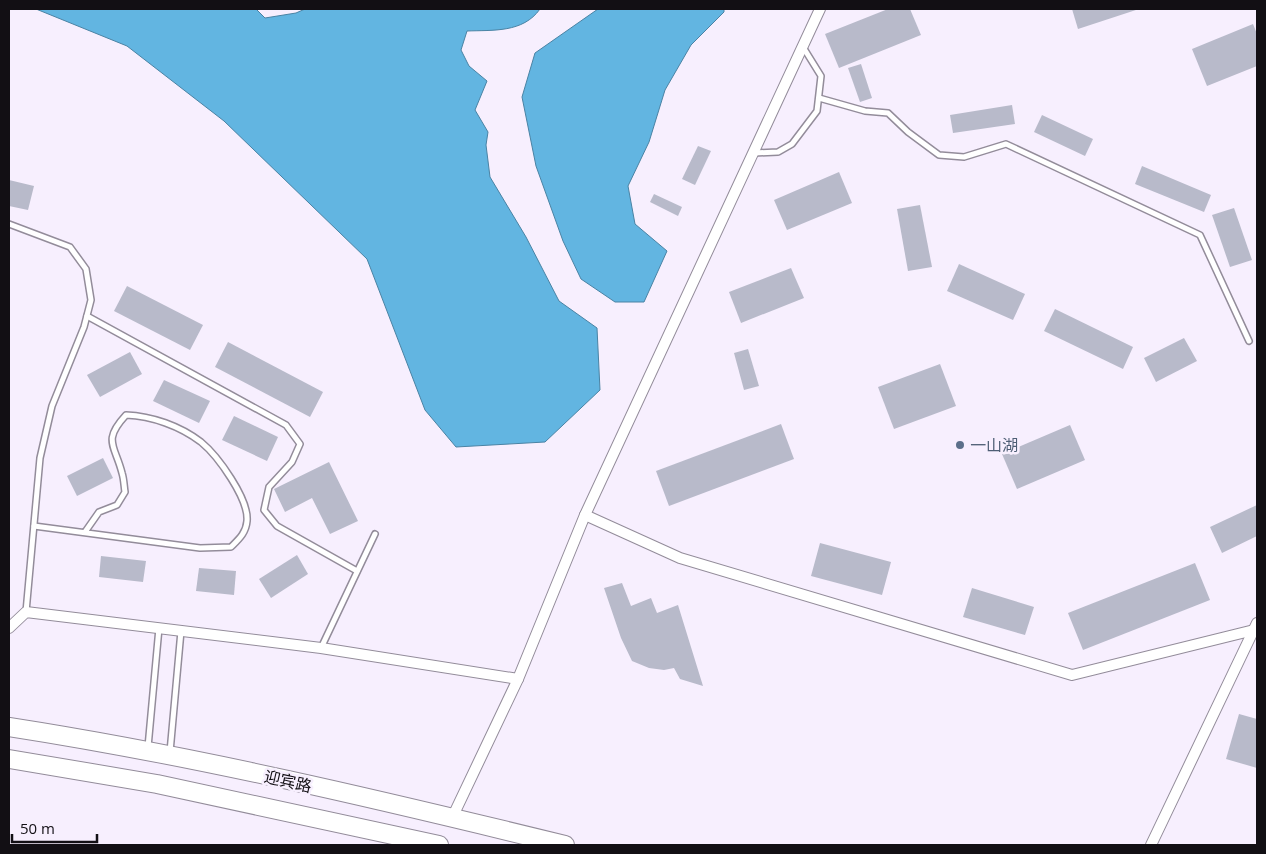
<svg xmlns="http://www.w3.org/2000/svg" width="1266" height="854" font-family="'Open Sans','Noto Sans SC',sans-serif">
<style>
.water{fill:#62b5e1;stroke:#4a83a4}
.building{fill:#b8baca}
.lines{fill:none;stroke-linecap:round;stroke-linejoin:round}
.service-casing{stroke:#938c9a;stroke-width:8}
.minor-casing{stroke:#938c9a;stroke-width:12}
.trunk-casing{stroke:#938c9a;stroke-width:20}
.service{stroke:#fff;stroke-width:5}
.minor{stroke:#fff;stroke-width:10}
.trunk{stroke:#fff;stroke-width:18}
.service-dot{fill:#5c6f8a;stroke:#f7effe;stroke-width:2}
.labels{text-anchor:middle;stroke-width:5;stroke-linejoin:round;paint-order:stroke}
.service-label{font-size:16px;fill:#4e5e75;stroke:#f7effe;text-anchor:start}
.street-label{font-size:16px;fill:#120f14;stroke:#f7effe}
</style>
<rect width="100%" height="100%" fill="#f7effe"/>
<g class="water">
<path d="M36 9H256L265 18 296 13 305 9H540C523 33 493 30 467 31L461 50 469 66 487 81 475 110 488 132 486 145 490 177 526 237 559 301 597 328 600 390 545 442 456 447 425 410 367 259 224 121 127 46Z"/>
<polygon points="598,9 724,9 724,12 691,45 665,90 649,142 628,186 635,224 667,251 644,302 615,302 581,279 563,241 536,166 522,97 535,53"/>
</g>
<g class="building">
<polygon points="888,9 910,9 921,35 839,68 825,34"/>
<polygon points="1072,9 1139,9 1078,29"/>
<polygon points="1253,24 1257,34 1257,66 1207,86 1192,49"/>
<polygon points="861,64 872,98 860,102 848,68"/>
<polygon points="1012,105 1015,124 953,133 950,115"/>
<polygon points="1042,115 1093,139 1085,156 1034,132"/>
<polygon points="698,146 711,151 695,185 682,179"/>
<polygon points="1142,166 1211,195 1204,212 1135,184"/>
<polygon points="839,172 852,203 787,230 774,200"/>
<polygon points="9,180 34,186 28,210 9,206"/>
<polygon points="654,194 682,207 678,216 650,202"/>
<polygon points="920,205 932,267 908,271 897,209"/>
<polygon points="1234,208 1252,260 1230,267 1212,215"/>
<polygon points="959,264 1025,294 1013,320 947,291"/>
<polygon points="791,268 804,298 741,323 729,292"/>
<polygon points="127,286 203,325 190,350 114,311"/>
<polygon points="1055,309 1133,347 1123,369 1044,331"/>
<polygon points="1184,338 1197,361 1156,382 1144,358"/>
<polygon points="228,342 323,392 310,417 215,367"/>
<polygon points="748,349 759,386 744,390 734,353"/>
<polygon points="130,352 142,374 100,397 87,375"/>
<polygon points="940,364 956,406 894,429 878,387"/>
<polygon points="164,380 210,401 199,423 153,401"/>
<polygon points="234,416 278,437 267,461 222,440"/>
<polygon points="781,424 794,459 669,506 656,471"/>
<polygon points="1070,425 1085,460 1017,489 1002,454"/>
<polygon points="103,458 113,478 77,496 67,476"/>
<polygon points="329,462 358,521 330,534 312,498 285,512 274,489"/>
<polygon points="1257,505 1257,536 1222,553 1210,527"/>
<polygon points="820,543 891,562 882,595 811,576"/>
<polygon points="297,555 308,574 271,598 259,579"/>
<polygon points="101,556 146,561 143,582 99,577"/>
<polygon points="1195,563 1210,600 1083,650 1068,613"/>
<polygon points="199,568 236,571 234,595 196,591"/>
<polygon points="622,583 631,606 651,598 657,613 678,605 703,686 680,679 674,668 664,670 649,668 632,661 621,638 604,588"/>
<polygon points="972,588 1034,607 1025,635 963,617"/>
<polygon points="1239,714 1257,719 1257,768 1226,759"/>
</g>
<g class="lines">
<defs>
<g id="service">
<polyline points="819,98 865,111 888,113 908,132 939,155 964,157 1006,144 1200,235 1249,341"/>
<polyline points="754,153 778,152 792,144 817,111 821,76 803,47"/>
<polyline points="9,224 70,247 86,269 91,300 84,327 52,406 40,458 26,612"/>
<polyline points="87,316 286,425 300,444 292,462 269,487 264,510 277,526 357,571"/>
<path d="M34 526 200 548 231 547C239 539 246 533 247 521 249 499 218 456 201 442 180 426 152 416 126 415 102 441 115 445 122 473 124 479 124 486 125 492L117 505 99 512 85 532"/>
<polyline points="321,648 375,534"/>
<polyline points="148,747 159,628"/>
<polyline points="170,752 181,631"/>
</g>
<g id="minor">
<polyline points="585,515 680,558 1072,675 1254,630"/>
<polyline points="9,628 26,612 321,648 518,679"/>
<polyline points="452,818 518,679 585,515 820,9"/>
<polyline points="1151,845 1257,623"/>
</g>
<g id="trunk">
<path d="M9 727C196 756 381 800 565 845"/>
<polyline points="9,759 157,784 439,845"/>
</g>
</defs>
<use href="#service" class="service-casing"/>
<use href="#minor" class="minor-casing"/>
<use href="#trunk" class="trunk-casing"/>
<use href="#service" class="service"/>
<use href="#minor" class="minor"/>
<use href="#trunk" class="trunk"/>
</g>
<circle class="service-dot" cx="960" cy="445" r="5"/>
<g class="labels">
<g class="service-label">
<text x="970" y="451">一山湖</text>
</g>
<g class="street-label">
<text transform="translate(288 781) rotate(13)" y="6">迎宾路</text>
</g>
</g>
<rect width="1266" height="854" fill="none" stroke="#120f14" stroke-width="20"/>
<path d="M12 834v8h85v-8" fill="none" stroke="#120f14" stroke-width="2.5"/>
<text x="20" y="834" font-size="15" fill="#120f14" stroke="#f7effe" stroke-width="4" paint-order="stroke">50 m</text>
</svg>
